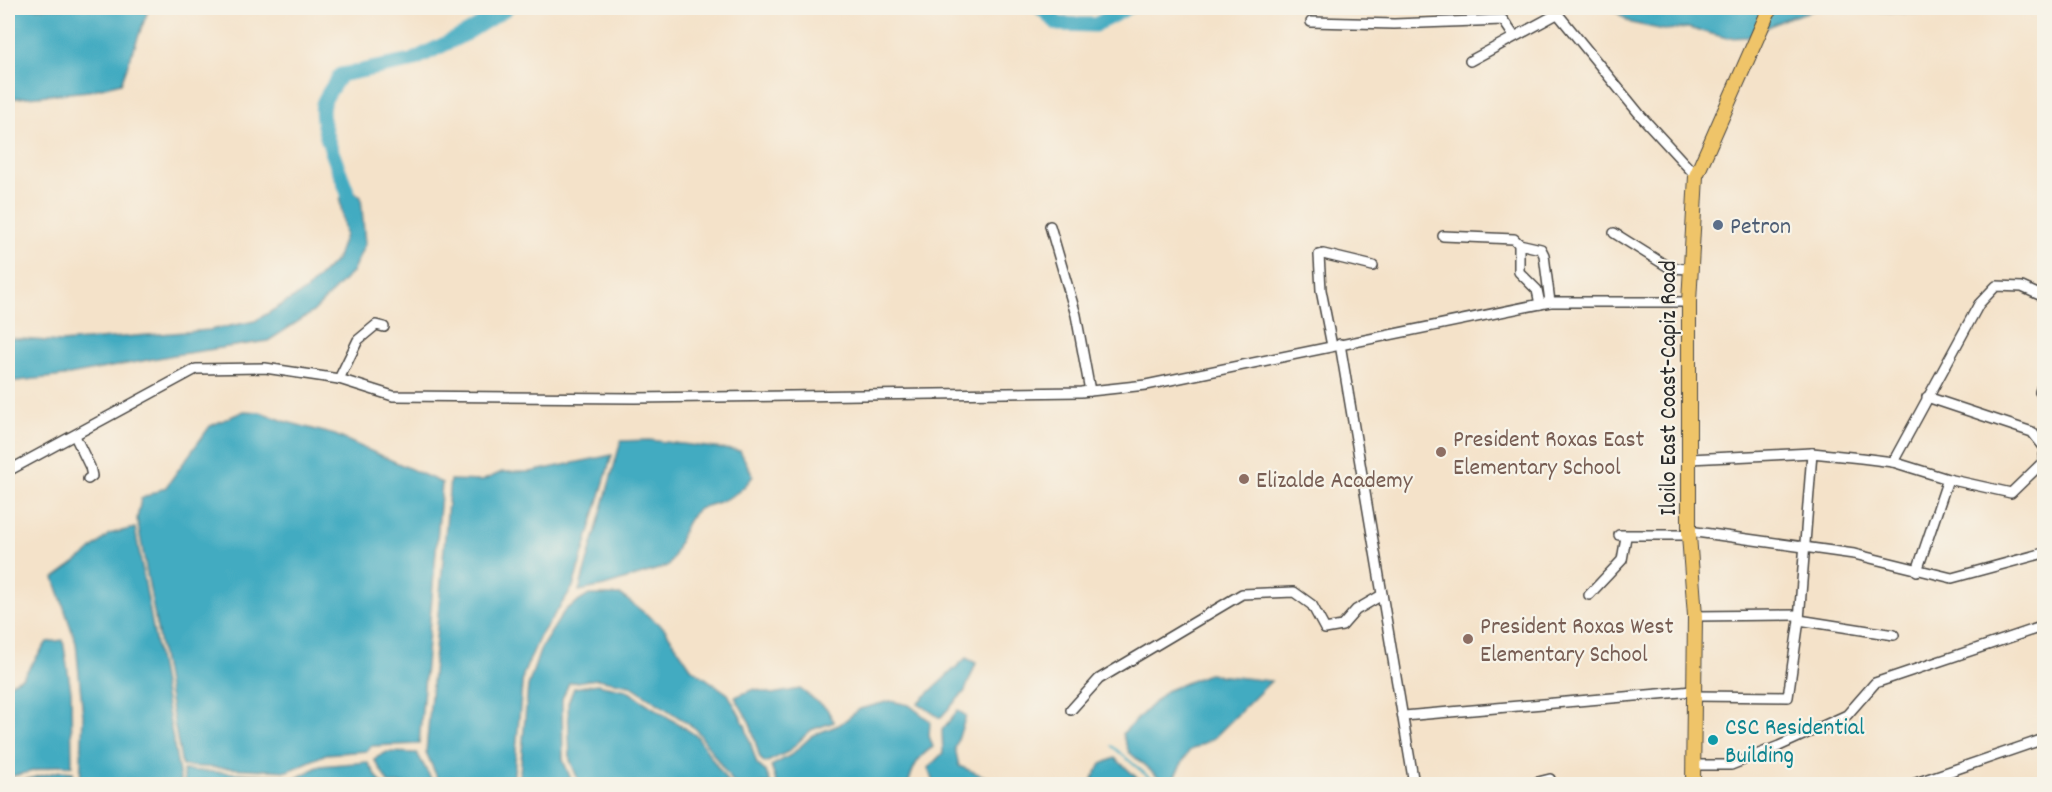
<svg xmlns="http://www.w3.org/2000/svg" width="2052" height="792" font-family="Dekko,sans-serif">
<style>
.water{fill:#42abc1;stroke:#366b76;stroke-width:1.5}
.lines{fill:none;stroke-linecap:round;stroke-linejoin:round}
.stream{stroke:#42abc1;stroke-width:2}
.river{stroke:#42abc1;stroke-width:15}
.street-casing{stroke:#494643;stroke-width:12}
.primary-casing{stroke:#494643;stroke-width:16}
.street{stroke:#fff;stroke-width:9}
.primary{stroke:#efc469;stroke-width:14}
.service-dot{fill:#5c6f8a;stroke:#f7f3e8;stroke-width:2}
.education-dot{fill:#8d6e63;stroke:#f7f3e8;stroke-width:2}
.culture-dot{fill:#0f9aa8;stroke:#f7f3e8;stroke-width:2}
.labels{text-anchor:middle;stroke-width:4.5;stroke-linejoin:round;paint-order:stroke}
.service-label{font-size:24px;fill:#4e5e75;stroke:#f7f3e8;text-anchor:start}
.street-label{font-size:24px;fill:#2b2b2b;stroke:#f7f3e8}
.education-label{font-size:24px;fill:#785e54;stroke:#f7f3e8;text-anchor:start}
.culture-label{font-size:24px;fill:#0d838f;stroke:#f7f3e8;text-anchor:start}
</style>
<rect width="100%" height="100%" fill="#f7f3e8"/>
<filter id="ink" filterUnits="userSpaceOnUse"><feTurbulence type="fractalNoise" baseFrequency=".0167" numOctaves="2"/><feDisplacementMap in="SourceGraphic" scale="12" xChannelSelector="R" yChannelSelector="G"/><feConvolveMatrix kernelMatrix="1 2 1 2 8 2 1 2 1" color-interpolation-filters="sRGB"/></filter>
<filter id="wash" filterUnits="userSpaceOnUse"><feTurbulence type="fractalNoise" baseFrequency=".008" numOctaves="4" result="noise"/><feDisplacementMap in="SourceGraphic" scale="24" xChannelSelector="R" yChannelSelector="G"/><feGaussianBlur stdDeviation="1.35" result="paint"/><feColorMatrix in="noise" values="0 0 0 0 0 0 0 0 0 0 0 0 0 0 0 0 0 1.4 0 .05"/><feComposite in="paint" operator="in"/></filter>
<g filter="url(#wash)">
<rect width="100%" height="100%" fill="#f4e2c9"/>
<g class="water">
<polygon points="8,8 149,8 121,83 89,91 8,99"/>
<polygon points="1611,8 1820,8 1785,19 1747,37 1727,38 1689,28 1664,30 1631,23"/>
<path d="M1841 8H1975C1932 17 1884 11 1841 8Z"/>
<polygon points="347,185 361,197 365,244 352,272 313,312 268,341 174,355 64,376 8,382 8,338 61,342 210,330 255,321 305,291 336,260 345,235 340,200"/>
<polygon points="244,411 260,412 287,422 335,435 442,483 419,744 371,746 367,751 326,754 288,771 182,766 137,519 141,499 166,487 210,426"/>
<path d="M649 440 740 451 753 476C743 490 733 497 716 503 711 505 703 506 699 509 680 522 681 549 668 566L604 586 579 591 621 441Z"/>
<polygon points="612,455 573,587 540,636 523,675 513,784 440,784 426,752 450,480 482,481 502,472 530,472"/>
<polygon points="135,528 181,784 80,784 83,716 76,643 54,578 87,554 109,534"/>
<polygon points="589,595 621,595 664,628 691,668 728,694 745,725 757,764 766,772 771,784 734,784 696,729 630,685 597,679 569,683 562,699 563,760 573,784 519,784 528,686 541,648 565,610"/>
<polygon points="63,640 71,691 72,766 59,765 8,777 8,685 23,677 47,642"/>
<polygon points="966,658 976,663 965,691 940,718 918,703"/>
<polygon points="1208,674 1271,681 1214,738 1189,751 1170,784 1166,784 1129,752 1122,734 1166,691"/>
<polygon points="597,684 626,690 697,736 729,784 580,784 570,760 568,703 574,688"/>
<polygon points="754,689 772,694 800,689 827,709 834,722 811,730 788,752 765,763 760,758 750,723 735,697"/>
<path d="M890 701 909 705 930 721 929 736 933 747C917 757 913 768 908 784H777L771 766 791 755 813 735 839 725 860 709Z"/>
<polygon points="958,710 966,716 955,748 959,766 991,779 994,784 935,784 928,768 943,753 942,730"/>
<polygon points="387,752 417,753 434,784 389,784 374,759"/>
<polygon points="1115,758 1144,784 1089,784 1101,764"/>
<polygon points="367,762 382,784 289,784 291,781 319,766"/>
<polygon points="183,770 285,776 280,784 185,784"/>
<polygon points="60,771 73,772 73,784 8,784"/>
</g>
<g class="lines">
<polyline class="stream" points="1112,746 1157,784"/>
<g class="river">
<polyline points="1041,8 1058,24 1095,25 1127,8"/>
<path d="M351 204C345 179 317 127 323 104 326 95 335 84 340 75L411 61 467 33 507 8"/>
</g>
</g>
</g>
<g filter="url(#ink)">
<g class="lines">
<defs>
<g id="street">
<polyline points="1553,8 1641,116 1696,176"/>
<polyline points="1311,22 1394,24 1503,20 1514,36"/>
<polyline points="1470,61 1557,14"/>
<polyline points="1050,226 1076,315 1090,391"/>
<polyline points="1614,233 1670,268 1690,269"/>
<polyline points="1443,236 1514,239 1519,244"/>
<polyline points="1540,304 1537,290 1519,272 1519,244 1541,249 1544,255 1550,302"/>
<polyline points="1340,344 1414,784"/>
<polyline points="1332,346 1321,290 1319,255 1323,254 1373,266"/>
<polyline points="339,379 358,340 376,325 384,327"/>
<polyline points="2044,380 2040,392 2044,395"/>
<polyline points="1927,397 2032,432 2044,447"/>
<polyline points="75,436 90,467 92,476 88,479"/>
<polyline points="1689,459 1812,453 1861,458 1893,462 1948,479 2011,493 2042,463 2044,455"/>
<polyline points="1893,462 1979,304 1996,286 2022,287 2044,297"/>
<polyline points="8,471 196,369 265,368 339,379 393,396 635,398 1081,392 1146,385 1550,302 1689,302"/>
<polyline points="1689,531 1854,554 1952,578 2044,553"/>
<polyline points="1619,535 1689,535"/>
<polyline points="1917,571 1948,479"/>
<polyline points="1589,595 1622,560 1626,537"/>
<polyline points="1695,616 1799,615"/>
<polyline points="1799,620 1894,635"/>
<polyline points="1694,696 1788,697 1799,620 1812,453"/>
<polyline points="1071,710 1099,679 1242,594 1294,592 1312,605 1325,629 1342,626 1356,610 1382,595"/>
<polyline points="1404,716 1693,691"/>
<polyline points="1694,765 1731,765 1779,746 1847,715 1875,683 2044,626"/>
<polyline points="1530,784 1550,779"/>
<polyline points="1913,784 2044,739"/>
</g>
<polyline id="primary" points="1693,784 1695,616 1689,535 1689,302 1696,176 1770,8"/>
</defs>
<use href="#street" class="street-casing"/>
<use href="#primary" class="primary-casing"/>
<use href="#street" class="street"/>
<use href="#primary" class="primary"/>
</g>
</g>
<circle class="service-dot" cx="1718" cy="225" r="6"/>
<g class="education-dot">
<circle cx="1441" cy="452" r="6"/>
<circle cx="1244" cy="479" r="6"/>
<circle cx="1468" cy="639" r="6"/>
</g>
<circle class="culture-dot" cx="1713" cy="740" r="6"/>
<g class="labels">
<g class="service-label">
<text x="1730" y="233">Petron</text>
</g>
<g class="street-label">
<text transform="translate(1667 388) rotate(-90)" y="8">Iloilo East Coast-Capiz Road</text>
</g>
<g class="education-label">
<text x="1453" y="446">President Roxas East<tspan x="1453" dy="28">Elementary School</tspan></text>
<text x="1256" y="487">Elizalde Academy</text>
<text x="1480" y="633">President Roxas West<tspan x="1480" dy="28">Elementary School</tspan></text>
</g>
<g class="culture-label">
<text x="1725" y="734">CSC Residential<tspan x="1725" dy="28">Building</tspan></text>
</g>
</g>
<rect width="2052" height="792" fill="none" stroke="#f7f3e8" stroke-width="30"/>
</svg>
